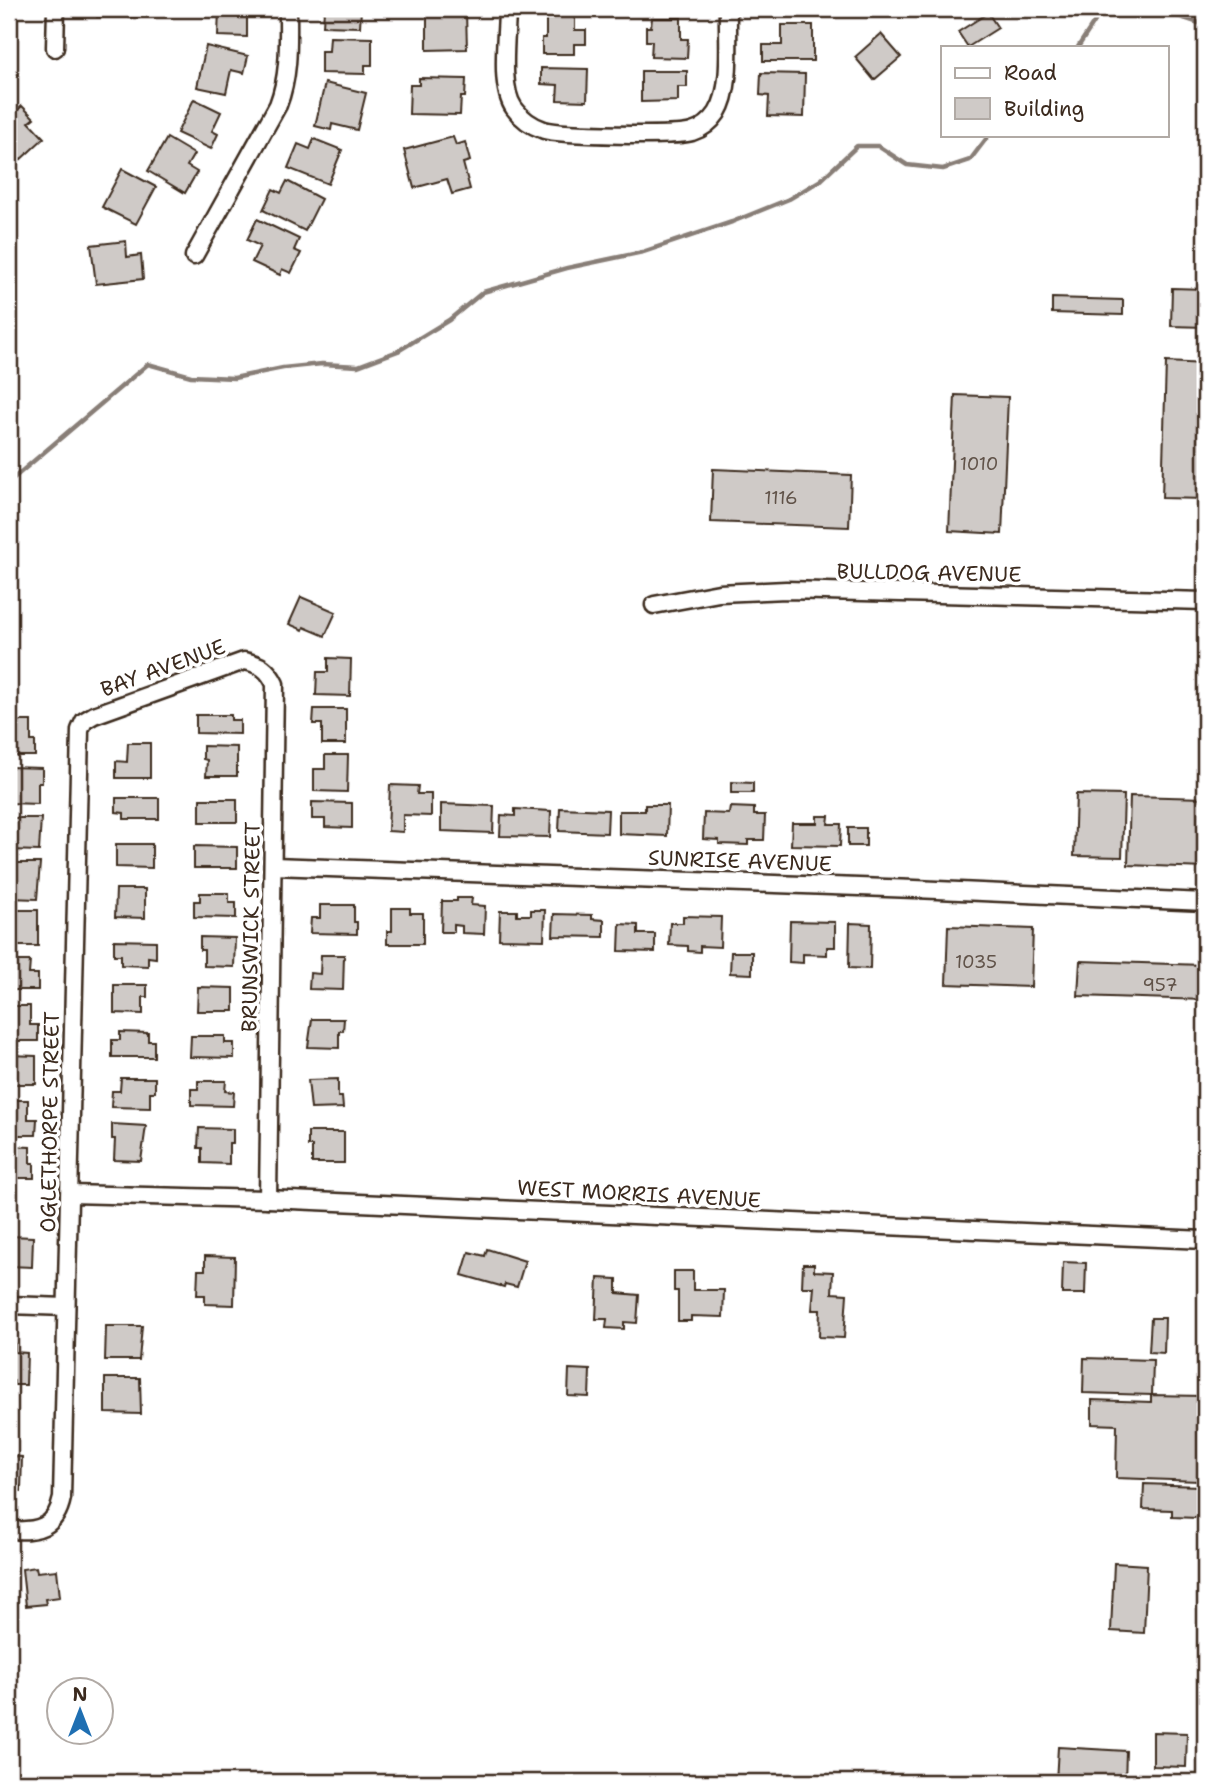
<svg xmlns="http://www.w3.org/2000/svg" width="1214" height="1791" font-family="'Shantell Sans',sans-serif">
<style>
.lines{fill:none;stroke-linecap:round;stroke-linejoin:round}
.stream{stroke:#887e77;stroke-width:4.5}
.building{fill:#cfcac7;stroke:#3b2a1e;stroke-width:2}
.minor-casing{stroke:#3b2a1e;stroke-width:21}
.minor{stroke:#fff;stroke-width:16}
.labels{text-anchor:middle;stroke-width:7;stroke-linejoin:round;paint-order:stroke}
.number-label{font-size:18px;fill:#605248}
.street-label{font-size:21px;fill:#3b2a1e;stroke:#fff}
</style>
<rect width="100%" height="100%" fill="#fff"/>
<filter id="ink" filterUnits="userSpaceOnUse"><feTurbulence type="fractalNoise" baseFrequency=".0143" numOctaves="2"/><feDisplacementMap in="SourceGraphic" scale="14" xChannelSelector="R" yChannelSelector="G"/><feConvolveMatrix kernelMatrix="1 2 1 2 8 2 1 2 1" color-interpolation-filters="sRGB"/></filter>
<g filter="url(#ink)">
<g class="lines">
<g class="stream">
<polyline points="1164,9 1172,14 1205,25"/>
<polyline points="1078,47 1095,21 1099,9"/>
<polyline points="9,482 148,364 191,376 234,378 283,368 322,364 358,366 398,351 449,320 483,292 567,268 643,252 732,222 789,199 821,180 857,146 878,146 907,165 943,169 970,160 989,135"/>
</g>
</g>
<g class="building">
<rect x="97" y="9" width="42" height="8"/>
<polygon points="219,9 247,9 247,37 218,36"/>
<polygon points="324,9 361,9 360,27 323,26"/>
<polygon points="466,12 467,49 427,50 427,13"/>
<polygon points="988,13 998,28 968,47 958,32"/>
<polygon points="546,15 575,16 575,30 586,30 586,44 574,44 574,54 542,54 542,38 546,38"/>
<polygon points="652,18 681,18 681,39 688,39 687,58 651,57 652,41 646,41 646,27 651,27"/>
<polygon points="782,25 813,25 813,61 763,61 763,45 782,45"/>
<polygon points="881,34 901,57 874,80 855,57"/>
<polygon points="330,37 372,38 372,65 365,65 365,74 321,73 321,51 329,51"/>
<polygon points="206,46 248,56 244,73 231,70 226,93 197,87"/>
<polygon points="541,68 588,69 587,101 557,100 558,85 541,84"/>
<polygon points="641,71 687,71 687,87 678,87 678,101 641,102"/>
<polygon points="761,73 805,74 804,117 768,116 769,96 760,95"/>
<polygon points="419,78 466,79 465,97 461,97 460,115 409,114 410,85 419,85"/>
<polygon points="325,83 366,93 357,130 332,124 331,130 315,126"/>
<polygon points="194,99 221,112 212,131 218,134 211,149 177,133"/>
<polygon points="22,106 34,118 29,122 44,138 19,161 9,150 9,118"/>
<polygon points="453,137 456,145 465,142 470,161 463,163 470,189 452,194 447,179 414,188 404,150"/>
<polygon points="167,138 194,154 187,166 197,172 185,193 148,171"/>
<polygon points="314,139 342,150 328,184 288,168 298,144 310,149"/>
<polygon points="122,169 156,187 136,224 102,207"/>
<polygon points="287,181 321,199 305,231 263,210 273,189 281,193"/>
<polygon points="257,219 299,239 294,250 301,253 291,273 282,269 280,275 252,262 260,246 247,240"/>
<polygon points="126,241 127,257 141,255 143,279 96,284 91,245"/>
<polygon points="1172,288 1205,289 1205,327 1171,326"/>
<polygon points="1052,298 1123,300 1123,315 1052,313"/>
<polygon points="1166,362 1205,364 1205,499 1162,498"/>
<polygon points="955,395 1008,397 1002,534 949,531"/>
<polygon points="713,469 851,475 849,527 711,522"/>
<polygon points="301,597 336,612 325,636 304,627 303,630 289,624"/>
<polygon points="328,658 351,659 350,696 316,695 317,672 328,672"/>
<polygon points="314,709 346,709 346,744 322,744 322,724 313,724"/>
<polygon points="196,715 231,715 231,720 240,720 240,734 196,733"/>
<polygon points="9,721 31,721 31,741 35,741 35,756 9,756"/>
<polygon points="128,743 150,743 150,778 116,778 116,761 127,762"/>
<polygon points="203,746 237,747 237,776 206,776 207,760 203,759"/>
<polygon points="325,755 348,755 347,792 314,791 314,769 325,769"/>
<polygon points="9,767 42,768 42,783 38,783 38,804 9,803"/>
<polygon points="731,782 753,783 753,793 731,793"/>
<polygon points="390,785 418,786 417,794 431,794 431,816 403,815 403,832 388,831"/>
<polygon points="1076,794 1124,795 1122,857 1074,856"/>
<polygon points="1130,796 1205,798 1205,868 1128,865"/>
<polygon points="116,798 159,798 159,819 124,819 124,813 116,812"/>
<rect x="200" y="799" width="37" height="23"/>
<polygon points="312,802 352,803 352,828 325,827 325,819 312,819"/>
<polygon points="441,804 494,806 493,833 441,831"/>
<polygon points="645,805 668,805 667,836 619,834 619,811 645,811"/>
<polygon points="730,807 754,808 754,815 765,815 764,840 748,840 748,845 719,844 719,840 703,839 704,813 729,814"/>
<polygon points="560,808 608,810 607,833 559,831"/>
<polygon points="515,809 551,811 550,837 500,836 501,815 515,816"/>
<polygon points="817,816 829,816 828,824 841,824 840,846 791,845 792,823 817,823"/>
<polygon points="9,818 41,818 39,851 9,850"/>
<rect x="848" y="828" width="18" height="18"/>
<polygon points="116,844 152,844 152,868 116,867"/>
<polygon points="194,846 237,847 237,868 194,868"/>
<polygon points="9,863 40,863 37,899 9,898"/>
<polygon points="116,889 145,889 145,918 115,917"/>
<polygon points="200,893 229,893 229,903 236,903 236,918 194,917 194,901 200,901"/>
<polygon points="457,898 472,898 471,905 485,906 484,934 462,933 462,926 454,925 454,932 441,932 442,901 457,901"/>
<polygon points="320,905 354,905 354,922 357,922 357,934 310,933 311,918 320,918"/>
<polygon points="392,908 410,908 410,913 423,913 423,944 387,944 387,931 392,931"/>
<rect x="9" y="910" width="29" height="36"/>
<polygon points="531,910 545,910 544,940 499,939 500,911 517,911 517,915 531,915"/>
<polygon points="554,914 592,915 592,919 604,920 604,937 553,936"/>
<polygon points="683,916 721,917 720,947 700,946 700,952 688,951 688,946 669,945 670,923 683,923"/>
<polygon points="790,921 835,922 835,947 827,947 827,955 803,954 803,963 789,962"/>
<polygon points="850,923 871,924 870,969 849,968"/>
<polygon points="620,924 638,925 638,934 655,934 655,952 619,951"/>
<polygon points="948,926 1033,929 1031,987 946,984"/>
<polygon points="200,937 235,938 234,967 204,966 204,950 200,950"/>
<polygon points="114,940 156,941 156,958 148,957 148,966 121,965 121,955 114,955"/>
<polygon points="731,952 752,952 752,974 730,973"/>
<polygon points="321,955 344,955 343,990 309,989 310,973 320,974"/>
<polygon points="9,961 30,961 29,974 38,974 38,990 9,990"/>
<polygon points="1080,961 1203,965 1205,1000 1078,996"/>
<polygon points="114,985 147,985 147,997 143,997 143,1014 114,1013"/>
<polygon points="198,987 234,988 234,1011 197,1011"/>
<polygon points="9,1006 30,1006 30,1025 38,1025 38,1041 9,1041"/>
<polygon points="312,1019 344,1019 343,1031 339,1031 339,1048 308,1047"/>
<polygon points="120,1032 148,1033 148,1041 154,1041 154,1057 112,1057 112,1040 120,1040"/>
<polygon points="191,1036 225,1036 225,1043 234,1043 234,1058 190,1057"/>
<polygon points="9,1055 36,1056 36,1084 9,1084"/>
<polygon points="121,1078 155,1078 155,1092 150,1092 150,1108 111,1107 112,1091 120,1091"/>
<polygon points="338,1079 338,1097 342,1097 343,1108 311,1109 308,1080"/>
<polygon points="198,1081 226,1081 225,1091 234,1092 233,1106 191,1105 191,1089 198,1089"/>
<rect x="1199" y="1086" width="6" height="40"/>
<polygon points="9,1100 28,1100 28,1119 37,1119 36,1135 9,1135"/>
<polygon points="112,1124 146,1126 141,1161 114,1160 115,1139 112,1139"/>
<polygon points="199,1128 233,1129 233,1143 229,1143 229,1164 202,1163 202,1148 198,1148"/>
<polygon points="308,1132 344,1132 344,1163 312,1163 312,1146 308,1146"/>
<polygon points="9,1146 30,1147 30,1163 34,1163 34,1178 9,1178"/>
<polygon points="9,1236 33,1237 32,1267 9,1266"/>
<polygon points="487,1249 525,1261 517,1287 505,1284 504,1287 462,1275 469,1252 485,1256"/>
<polygon points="205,1256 235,1257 234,1305 205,1304 205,1295 197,1295 198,1270 205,1270"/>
<polygon points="1063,1262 1086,1263 1085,1294 1062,1294"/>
<polygon points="803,1264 814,1264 814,1271 833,1272 832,1293 847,1294 844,1338 819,1337 820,1310 812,1310 814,1287 802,1287"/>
<polygon points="674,1271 693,1271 693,1290 724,1290 723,1317 691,1316 691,1321 678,1321 678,1291 674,1291"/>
<polygon points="598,1278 617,1279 617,1293 639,1295 637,1323 624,1322 624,1329 606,1328 607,1319 596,1319"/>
<polygon points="1151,1318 1165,1318 1164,1353 1149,1352"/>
<polygon points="106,1326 142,1326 139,1360 105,1360"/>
<polygon points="9,1342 15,1343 15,1352 27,1353 26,1385 14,1385 14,1381 9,1381"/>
<polygon points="1084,1358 1153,1360 1152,1395 1083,1393"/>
<polygon points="569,1369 590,1370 589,1397 568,1396"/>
<polygon points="105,1378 140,1378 141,1414 105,1413"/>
<polygon points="1151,1395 1202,1396 1199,1481 1116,1478 1117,1425 1092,1424 1092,1400 1151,1402"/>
<polygon points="9,1456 22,1457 21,1491 9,1490"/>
<polygon points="1144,1484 1199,1486 1197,1518 1172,1517 1172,1510 1143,1509"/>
<polygon points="1114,1563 1147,1565 1144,1633 1111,1631"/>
<polygon points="36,1567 37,1572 57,1570 60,1597 45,1599 46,1604 26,1606 22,1569"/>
<polygon points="1153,1732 1187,1733 1186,1767 1153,1766"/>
<polygon points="1058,1747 1126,1751 1125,1782 1056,1782"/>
</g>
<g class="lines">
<defs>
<g id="minor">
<path d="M507 9C507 35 499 87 514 108 521 118 532 126 544 130 560 135 678 137 692 132 702 129 711 122 717 113 733 88 727 38 728 9"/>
<polyline points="55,48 56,9"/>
<path d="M194 256 278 105C290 74 288 42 288 9"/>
<polyline points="654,605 719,593 786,590 1205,601"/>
<polyline points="273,866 915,889 1205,902"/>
<polyline points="70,1194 268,1199 1205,1240"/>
<polyline points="9,1305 66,1307"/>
<path d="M9 1530C37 1532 56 1528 62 1498L80 730 84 721 94 715 244 661C260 664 268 669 275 684L268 1199"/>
</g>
</defs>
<use href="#minor" class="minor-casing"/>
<use href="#minor" class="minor"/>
</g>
</g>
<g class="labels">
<g class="number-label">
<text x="979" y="470">1010</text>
<text x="781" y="504">1116</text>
<text x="976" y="968">1035</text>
<text x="1160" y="991">957</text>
</g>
<g class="street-label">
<text transform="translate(929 573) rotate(1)" y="7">BULLDOG AVENUE</text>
<text transform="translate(163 668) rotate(-20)" y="7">BAY AVENUE</text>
<text transform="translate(740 861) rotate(2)" y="7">SUNRISE AVENUE</text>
<text transform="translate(251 927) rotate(-89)" y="7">BRUNSWICK STREET</text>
<text transform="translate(50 1122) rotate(-89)" y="7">OGLETHORPE STREET</text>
<text transform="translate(639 1194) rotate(3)" y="7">WEST MORRIS AVENUE</text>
</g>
</g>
<rect width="1214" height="1791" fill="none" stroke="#fff" stroke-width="35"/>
<rect x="18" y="18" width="1179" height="1756" fill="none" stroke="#3b2a1e" stroke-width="2.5" filter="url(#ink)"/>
<rect x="941" y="46" width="228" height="91" fill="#ffffff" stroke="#b1aaa5" stroke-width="2"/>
<rect x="955" y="68" width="35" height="10" fill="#ffffff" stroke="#b1aaa5" stroke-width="2"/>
<text x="1004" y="80" font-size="21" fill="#3b2a1e">Road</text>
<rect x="955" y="98" width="35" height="21" fill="#cfcac7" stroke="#b1aaa5" stroke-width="2"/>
<text x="1004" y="116" font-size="21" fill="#3b2a1e">Building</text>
<g transform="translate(80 1711)"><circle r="33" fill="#ffffff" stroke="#b1aaa5" stroke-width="2"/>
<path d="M0-5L12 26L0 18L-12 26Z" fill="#1f6fb2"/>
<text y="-10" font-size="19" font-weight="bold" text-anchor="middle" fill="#3b2a1e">N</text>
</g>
</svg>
